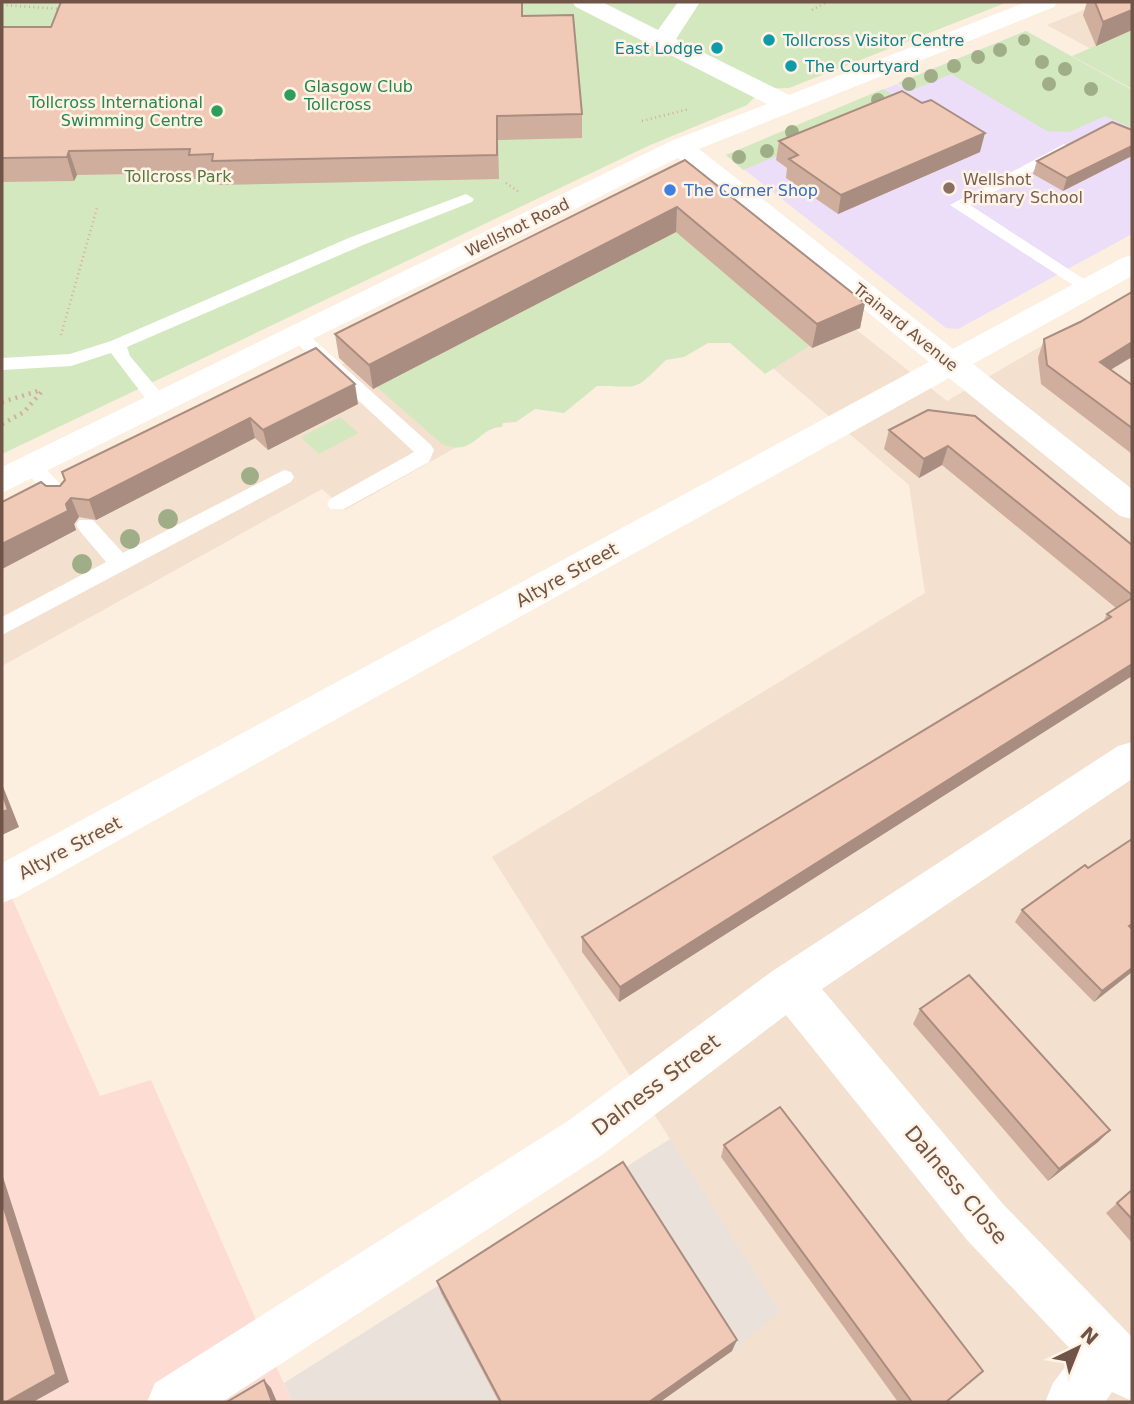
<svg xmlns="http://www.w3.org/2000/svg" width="1134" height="1404" font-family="'DejaVu Sans',sans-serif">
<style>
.residential{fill:#f3e0ce}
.commercial{fill:#fcdcd3}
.industrial{fill:#eae1db}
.education{fill:#ecddf8}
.green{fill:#d3e8bf}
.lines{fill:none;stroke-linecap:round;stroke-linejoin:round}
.path-far1{stroke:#d5ad9b;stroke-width:2.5;stroke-dasharray:1 3.5;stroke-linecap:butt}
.path{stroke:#d5ad9b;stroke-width:4.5;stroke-dasharray:2 5;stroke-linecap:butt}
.lane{fill:#fff;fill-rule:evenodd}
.street{fill:#fff;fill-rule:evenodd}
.tree{fill:#a0ae88}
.wall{fill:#cfae9d}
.shaded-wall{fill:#a98d80}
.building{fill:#f1cab7;stroke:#a98d80;stroke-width:2}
.culture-dot{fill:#0f9aa8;stroke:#fff3e5;stroke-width:2.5}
.leisure-dot{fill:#2e9e5b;stroke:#fff3e5;stroke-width:2.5}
.education-dot{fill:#8d6e63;stroke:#fff3e5;stroke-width:2.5}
.shop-dot{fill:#3f7fe0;stroke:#fff3e5;stroke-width:2.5}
.labels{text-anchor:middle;stroke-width:5;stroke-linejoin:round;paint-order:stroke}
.far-culture-label{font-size:16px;fill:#0d838f;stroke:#fff3e5;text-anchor:start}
.far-leisure-label{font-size:16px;fill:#27864d;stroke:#fff3e5;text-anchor:start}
.far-park-label{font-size:16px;fill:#547840;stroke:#fff3e5}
.far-education-label{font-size:16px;fill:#785e54;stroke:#fff3e5;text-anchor:start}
.far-shop-label{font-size:16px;fill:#366cbe;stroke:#fff3e5;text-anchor:start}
.far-street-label{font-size:16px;fill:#715448;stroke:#fff3e5}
.street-label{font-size:18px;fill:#715448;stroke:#fff3e5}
.near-street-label{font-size:21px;fill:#715448;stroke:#fff3e5}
</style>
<rect width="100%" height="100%" fill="#fcefdf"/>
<g class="residential">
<polygon points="1103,2 1132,87 1091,49 1047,25"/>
<polygon points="682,193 947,401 1132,293 1132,1402 657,1402 779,1312 492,857 925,593 909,485 703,308 345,510 322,489 2,666 2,535"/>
</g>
<polygon class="commercial" points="2,876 100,1096 151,1080 292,1402 2,1402"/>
<polygon class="industrial" points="670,1139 780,1312 732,1351 660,1402 292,1402 284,1383"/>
<polygon class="education" points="1026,31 1132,90 1132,234 958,329 946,328 726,155 897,84 915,95 898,83"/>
<g class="green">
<path d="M2 2H1008L789 88C761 89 767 85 747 105L648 146 2 454Z"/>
<polygon points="1132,30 1132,89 1072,56"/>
<polygon points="1026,31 1132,90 1132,128 1105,116 1069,132 1047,131 951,74 910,91 898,83"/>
<polygon points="883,89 906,103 743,170 726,155"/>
<path d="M673 228 809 346 765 374 730 343H708L684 357 666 360C632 393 642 386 597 386L564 413 535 409 516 422 503 423 502 427C479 426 474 458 442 444L377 387Z"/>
<polygon points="340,417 358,433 319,454 301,437"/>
</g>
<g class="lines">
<g class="path-far1">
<polyline points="2,5 62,9"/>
<polyline points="812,10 827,2"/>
<polyline points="642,121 689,109"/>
<polyline points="506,183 519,192"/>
<polyline points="61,335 97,208"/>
</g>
<g class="path">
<polyline points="2,402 38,391"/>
<polyline points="2,424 24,412 43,390"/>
</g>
<g class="lane">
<polygon points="1064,144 1072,149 1070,152 970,205 1093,285 1096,289 1093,293 1087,294 950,205"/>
<polygon points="466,194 474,199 472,202 363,245 127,347 130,356 166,399 168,403 166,407 152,407 111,353 71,366 2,370 2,358 70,354 111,341 351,237"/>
<polygon points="297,328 303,330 431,445 434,450 429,462 344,509 330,509 327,504 330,499 414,452 291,338 288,334 291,330"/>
<polygon points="32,459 39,461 68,493 71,498 68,503 54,503 25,471 22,466"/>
<polygon points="284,470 291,472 294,477 291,482 2,635 2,617 106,562 79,530 76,525 79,520 93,520 123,553"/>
</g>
<g class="street">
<polygon points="572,2 602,2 658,30 678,2 700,2 676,39 789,95 1026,2 1057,2 1054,7 699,149 953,349 1122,258 1132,255 1132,276 973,364 1132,489 1132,519 1120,516 949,378 17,897 2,903 2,863 929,362 678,158 2,493 2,467 671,141 767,104 576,7"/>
<polygon points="1132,742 1132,779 822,989 1003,1204 1132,1337 1132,1401 1112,1392 1105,1402 1045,1402 1053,1383 1075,1354 967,1240 786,1015 602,1155 222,1402 147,1402 155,1383 568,1121 774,970 1118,746"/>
</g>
</g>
<g class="tree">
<circle cx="1024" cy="40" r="6"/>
<circle cx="1000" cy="50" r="7"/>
<circle cx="978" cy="57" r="7"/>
<circle cx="1042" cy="62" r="7"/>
<circle cx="954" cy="66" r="7"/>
<circle cx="1065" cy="69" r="7"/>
<circle cx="931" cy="76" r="7"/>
<circle cx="909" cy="84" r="7"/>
<circle cx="1049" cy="84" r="7"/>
<circle cx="1091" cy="89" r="7"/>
<circle cx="878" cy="100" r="7"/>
<circle cx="792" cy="132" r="7"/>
<circle cx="767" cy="151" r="7"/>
<circle cx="739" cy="157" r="7"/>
<circle cx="250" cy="476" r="9"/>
<circle cx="168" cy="519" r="10"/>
<circle cx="130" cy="539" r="10"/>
<circle cx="82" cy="564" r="10"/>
</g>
<g class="wall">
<polygon points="1087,2 1132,2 1132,30 1096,46 1083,15"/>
<polygon points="522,16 582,114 582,138 498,140 499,179 217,185 216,179 194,179 193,173 77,175 74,181 2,182 2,27"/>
<polygon points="1112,122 1063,191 1033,174 1037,161"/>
<polygon points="779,141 980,152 838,214 786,178 787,168 776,160"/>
<polygon points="685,160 865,303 860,328 812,348 676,232 373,389 339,358 335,334"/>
<polygon points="1044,339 1111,370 1132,385 1132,454 1041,384 1038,358"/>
<polygon points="316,348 358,404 268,450 255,438 96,520 79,517 74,524 76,530 2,569 2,502 46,486 60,486"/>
<polygon points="928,410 1132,545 1132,676 619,1002 582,952 582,937 1103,622 1107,614 1116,608 942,465 919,478 884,449 889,430"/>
<polygon points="1132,839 1132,972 1094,1002 1015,922 1022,910"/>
<polygon points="920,1009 1110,1130 1098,1142 1048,1181 913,1024"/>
<polygon points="724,1145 946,1402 898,1402 721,1157"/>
<polygon points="1132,1190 1132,1243 1106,1213"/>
<polygon points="437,1281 732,1351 660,1402 499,1402 441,1293"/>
</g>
<g class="shaded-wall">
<polygon points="1132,10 1132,30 1096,46 1103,22"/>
<polygon points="985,133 980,152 838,214 841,195"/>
<polygon points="1132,146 1132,156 1063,191 1067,178"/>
<polygon points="69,151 77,175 74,181 67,157"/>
<polygon points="677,207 676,232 373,389 369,365"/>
<polygon points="865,303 860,328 812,348 817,324"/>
<polygon points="1132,342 1132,357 1092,381 1100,362"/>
<polygon points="355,384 358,404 268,450 263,430"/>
<polygon points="250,418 255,438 96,520 89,500"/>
<polygon points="948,446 942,465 919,478 924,459"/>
<polygon points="71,498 79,517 74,524 76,530 2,569 2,544 66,504"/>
<polygon points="1132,664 1132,676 619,1002 620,987"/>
<polygon points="2,784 19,827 2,835"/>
<polygon points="1132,968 1132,972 1094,1002 1102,991"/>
<polygon points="1110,1130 1098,1142 1048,1181 1059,1169"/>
<polygon points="2,1174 69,1382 33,1402 6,1402"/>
<polygon points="737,1340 732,1351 660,1402 649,1402"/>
<polygon points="264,1380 271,1388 277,1402 272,1402"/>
</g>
<g class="building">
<polygon points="61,2 522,2 522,16 573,15 582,114 497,116 497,155 212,161 213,154 189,155 190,149 69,151 67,157 2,158 2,27 51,27"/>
<polygon points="1095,2 1132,2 1132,10 1103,22"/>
<polygon points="902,91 922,103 931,100 985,133 841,195 789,159 798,155 779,141"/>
<polygon points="1112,122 1132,130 1132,146 1067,178 1037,161"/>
<polygon points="685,160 865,303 817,324 677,207 369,365 335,334"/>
<polygon points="1132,292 1132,342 1100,362 1132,385 1132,428 1047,365 1044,339 1080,322"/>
<polygon points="316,348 355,384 263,430 250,418 89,500 71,498 66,504 68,511 2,544 2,502 41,482 46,486 60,486 65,480 62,472"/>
<polygon points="928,410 975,416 1132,545 1132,595 948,446 924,459 889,430"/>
<polygon points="1132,598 1132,664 620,987 582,937 1111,617 1107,614"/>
<polygon points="2,793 8,810 2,812"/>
<polygon points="1132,839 1132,924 1129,926 1132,929 1132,968 1102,991 1022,910 1085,865 1088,868"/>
<polygon points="969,975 1110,1130 1059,1169 920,1009"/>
<polygon points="780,1107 983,1371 946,1402 912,1402 724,1145"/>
<polygon points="623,1162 737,1340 649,1402 501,1402 437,1281"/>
<polygon points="1132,1190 1132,1219 1117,1203"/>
<polygon points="2,1202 56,1374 6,1402 2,1402"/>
<polygon points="264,1380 272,1402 227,1402"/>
</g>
<g class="culture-dot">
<circle cx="769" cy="40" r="7"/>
<circle cx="717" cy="48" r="7"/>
<circle cx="791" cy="66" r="7"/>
</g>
<g class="leisure-dot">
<circle cx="290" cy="95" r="7"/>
<circle cx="217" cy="111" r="7"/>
</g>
<circle class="education-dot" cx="949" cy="188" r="7"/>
<circle class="shop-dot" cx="670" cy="190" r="7"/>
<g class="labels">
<g class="far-culture-label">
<text x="783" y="46">Tollcross Visitor Centre</text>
<text x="703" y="54" text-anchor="end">East Lodge</text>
<text x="805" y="72">The Courtyard</text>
</g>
<g class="far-leisure-label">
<text x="304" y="92">Glasgow Club<tspan x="304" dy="18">Tollcross</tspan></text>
<text x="203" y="108" text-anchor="end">Tollcross International<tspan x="203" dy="18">Swimming Centre</tspan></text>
</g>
<g class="far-park-label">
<text x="178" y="182">Tollcross Park</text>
</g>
<g class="far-education-label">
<text x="963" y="185">Wellshot<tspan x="963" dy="18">Primary School</tspan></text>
</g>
<g class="far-shop-label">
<text x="684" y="196">The Corner Shop</text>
</g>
<g class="far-street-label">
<text transform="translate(517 227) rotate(-26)" y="6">Wellshot Road</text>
<text transform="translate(906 327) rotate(39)" y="6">Trainard Avenue</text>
</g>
<g class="street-label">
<text transform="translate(567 575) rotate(-29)" y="6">Altyre Street</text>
<text transform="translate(70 848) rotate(-28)" y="6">Altyre Street</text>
</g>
<g class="near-street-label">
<text transform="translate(656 1085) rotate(-37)" y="7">Dalness Street</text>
<text transform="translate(956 1185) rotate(50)" y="7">Dalness Close</text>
</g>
</g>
<rect width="1134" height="1404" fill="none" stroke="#715448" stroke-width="7"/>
<g transform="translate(1078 1348) rotate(43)" stroke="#fff3e5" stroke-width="5" paint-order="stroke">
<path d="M0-5L12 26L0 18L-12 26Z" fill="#715448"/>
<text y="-10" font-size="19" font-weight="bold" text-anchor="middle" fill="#715448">N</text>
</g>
</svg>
